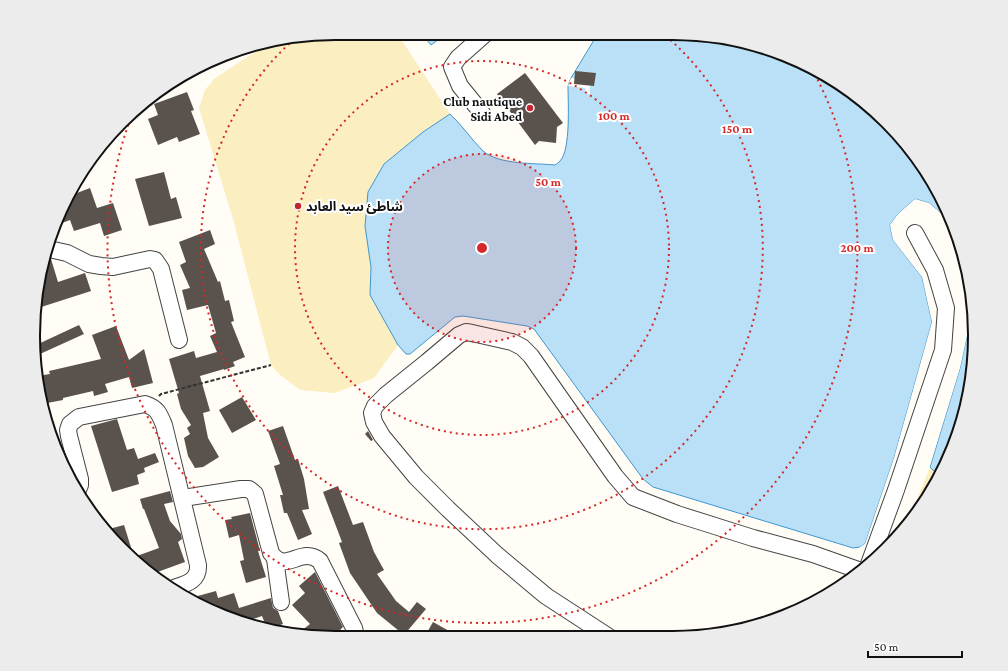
<svg xmlns="http://www.w3.org/2000/svg" width="1008" height="671" font-family="'Crimson Pro','Noto Sans Arabic',serif">
<style>
.sand{fill:#fbeec1}
.water{fill:#b9e0f7;stroke:#3f96cf}
.pier{fill:#fffdf5}
.building{fill:#5a524d}
.lines{fill:none;stroke-linecap:round;stroke-linejoin:round}
.minor-casing{stroke:#444;stroke-width:18}
.path{stroke:#333;stroke-width:2;stroke-dasharray:4 2;stroke-linecap:butt}
.minor{stroke:#fff;stroke-width:16}
.ring{fill:none;stroke:#d62828;stroke-width:2;stroke-dasharray:2 4}
.poi-dot{fill:#c4262e;stroke:#fff;stroke-width:1.5}
.labels{text-anchor:middle;stroke-width:4;stroke-linejoin:round;paint-order:stroke}
.poi-label{font-size:13px;font-weight:bold;fill:#111;stroke:#fff;text-anchor:end}
.rim{fill:none;stroke:#111;stroke-width:2}
.centre{fill:#d62828;stroke:#fff;stroke-width:2}
.ring-label{font-size:12px;text-anchor:middle;font-weight:bold;fill:#d62828;stroke:#fff;stroke-width:4;stroke-linejoin:round;paint-order:stroke}
</style>
<rect width="100%" height="100%" fill="#fffdf5"/>
<g class="sand">
<polygon points="336,33 397,33 450,114 423,132 384,164 365,226 371,267 370,295 398,345 374,378 335,393 300,390 279,374 271,365 233,219 199,108 205,90 214,79 267,44"/>
<polygon points="930,467 939,476 934,487 907,525"/>
</g>
<g class="water">
<polygon points="422,34 446,34 431,45"/>
<path d="M597 35 712 36 806 64 872 108 913 152 944 202 954 228 949 220 929 203 915 199 898 214 890 225 893 240 922 277 932 322 894 458 865 544 860 547 853 548 653 487 643 479 534 329 527 326 463 316 455 317 410 354H406L398 345 370 295 371 267 365 226 368 192 384 164 423 132 450 114C462 125 471 139 483 151 499 165 535 163 555 165 555 165 560 162 560 161 571 150 568 101 568 86L571 78Z"/>
<polygon points="972,303 974,316 972,375 959,433 939,476 930,467 960,368 973,308"/>
</g>
<g class="pier">
<polygon points="590,77 590,94 586,94 585,88 568,86 571,78 586,80"/>
<polygon points="915,199 929,203 949,220 954,230 952,229 948,221 928,205 916,201 899,215 893,226 894,240 924,277 934,322 896,458 867,545 859,549 860,547 865,544 894,458 932,322 922,277 893,240 890,225 898,214"/>
<polygon points="972,302 973,308 960,368 929,469 928,466 958,367 971,308 970,303"/>
</g>
<g class="building">
<polygon points="575,71 596,73 594,86 574,84"/>
<polygon points="525,73 563,123 557,127 556,143 539,141 535,145 497,94"/>
<polygon points="187,92 194,110 191,111 200,134 179,142 177,137 158,145 148,119 158,115 154,104"/>
<polygon points="164,172 171,199 176,197 182,218 149,226 135,179"/>
<polygon points="75,187 77,193 90,188 97,208 113,203 122,230 104,236 100,223 74,231 70,220 62,223 59,214"/>
<polygon points="210,230 215,244 204,249 218,282 220,281 225,301 229,300 234,321 231,322 245,357 233,362 235,366 224,370 224,369 200,376 210,411 203,413 208,438 219,457 203,467 195,468 188,456 184,438 190,434 187,428 191,425 181,409 177,394 179,393 169,359 194,351 196,358 217,352 210,336 216,333 208,305 187,310 182,290 190,288 180,265 186,262 179,242"/>
<polygon points="47,258 51,259 58,282 85,273 91,291 35,309"/>
<polygon points="79,325 84,334 40,354 36,345"/>
<polygon points="116,326 129,360 144,349 153,383 132,388 129,377 105,384 108,392 94,396 93,391 63,398 63,400 42,404 39,395 38,387 40,387 38,376 50,374 49,371 101,359 92,335"/>
<polygon points="242,397 256,420 232,433 219,410"/>
<polygon points="117,419 127,450 134,448 138,459 155,453 159,462 144,468 145,472 137,475 139,484 112,492 91,426"/>
<polygon points="283,426 295,460 298,459 304,479 309,509 302,510 312,534 298,540 287,513 284,513 280,495 283,495 274,466 280,464 268,431"/>
<polygon points="368,431 373,440 371,441 365,434"/>
<polygon points="338,486 353,525 363,522 374,552 384,570 377,574 396,601 409,612 417,602 426,609 404,635 377,613 350,573 339,543 342,542 323,492"/>
<polygon points="170,491 173,502 164,504 170,521 181,534 182,539 178,542 185,562 152,574 136,563 109,529 124,525 134,557 159,548 144,509 143,509 140,499"/>
<polygon points="250,513 260,551 258,551 266,577 246,583 240,561 244,560 239,535 229,538 225,520 232,519 231,517"/>
<polygon points="315,572 343,627 334,636 296,635 310,624 292,605 305,593 299,586"/>
<polygon points="216,591 218,598 234,593 239,608 271,598 273,608 278,611 283,624 272,628 266,626 262,616 247,621 202,607 196,603 194,597"/>
<polygon points="433,622 458,636 425,636"/>
</g>
<g class="lines">
<defs>
<g id="minor">
<polyline points="482,113 460,86 452,67 458,58 485,34"/>
<polyline points="49,249 67,253 89,264 101,266 113,267 150,259 155,260 161,269 179,340"/>
<path d="M77 492 80 485V479L69 436 68 430 70 424 79 417 145 404C157 408 159 413 164 425L198 565C199 581 186 584 174 588"/>
<path d="M183 498 241 489H249L255 494 271 553C286 575 301 545 320 561L354 628 356 636"/>
<polyline points="275,559 281,602"/>
<polyline points="869,564 896,490 943,350 946,308 935,270 915,233"/>
<polyline points="609,637 546,596 497,555 448,509 416,477 382,436 374,422 372,413 375,406 386,395 427,362 459,335 466,332 472,333 512,342 522,347 531,356 615,476 633,497 677,514 753,538 813,554 861,571"/>
</g>
</defs>
<use href="#minor" class="minor-casing"/>
<polyline class="path" points="159,396 161,394 271,365"/>
<use href="#minor" class="minor"/>
</g>
<circle cx="482" cy="248" r="94" fill="#d62828" fill-opacity=".12"/>
<g class="ring">
<circle cx="482" cy="248" r="94"/>
<circle cx="482" cy="248" r="187"/>
<path d="M666 36A281 281 0 1 1 292 41"/>
<path d="M812 69A375 375 0 1 1 130 120"/>
</g>
<g class="poi-dot">
<circle cx="530" cy="108" r="4"/>
<circle cx="298" cy="206" r="4"/>
</g>
<g class="labels">
<g class="poi-label">
<text x="522" y="106">Club nautique<tspan x="522" dy="15">Sidi Abed</tspan></text>
<text x="306" y="211" text-anchor="start">شاطئ سيد العابد</text>
</g>
</g>
<path d="M0 0H1008V671H0ZM335 40H673A295 295 0 0 1 968 335V336A295 295 0 0 1 673 631H335A295 295 0 0 1 40 336V335A295 295 0 0 1 335 40Z" fill="#ececec" fill-rule="evenodd"/>
<path class="rim" d="M335 40H673A295 295 0 0 1 968 335V336A295 295 0 0 1 673 631H335A295 295 0 0 1 40 336V335A295 295 0 0 1 335 40Z"/>
<circle cx="482" cy="248" r="6" class="centre"/>
<g class="ring-label">
<text x="614" y="120">100 m</text>
<text x="737" y="133">150 m</text>
<text x="548" y="186">50 m</text>
<text x="857" y="252">200 m</text>
</g>
<path d="M868 651v6h94v-6" fill="none" stroke="#111111" stroke-width="2"/>
<text x="874" y="651" font-size="12" fill="#111111" stroke="#ffffff" stroke-width="3" paint-order="stroke">50 m</text>
</svg>
